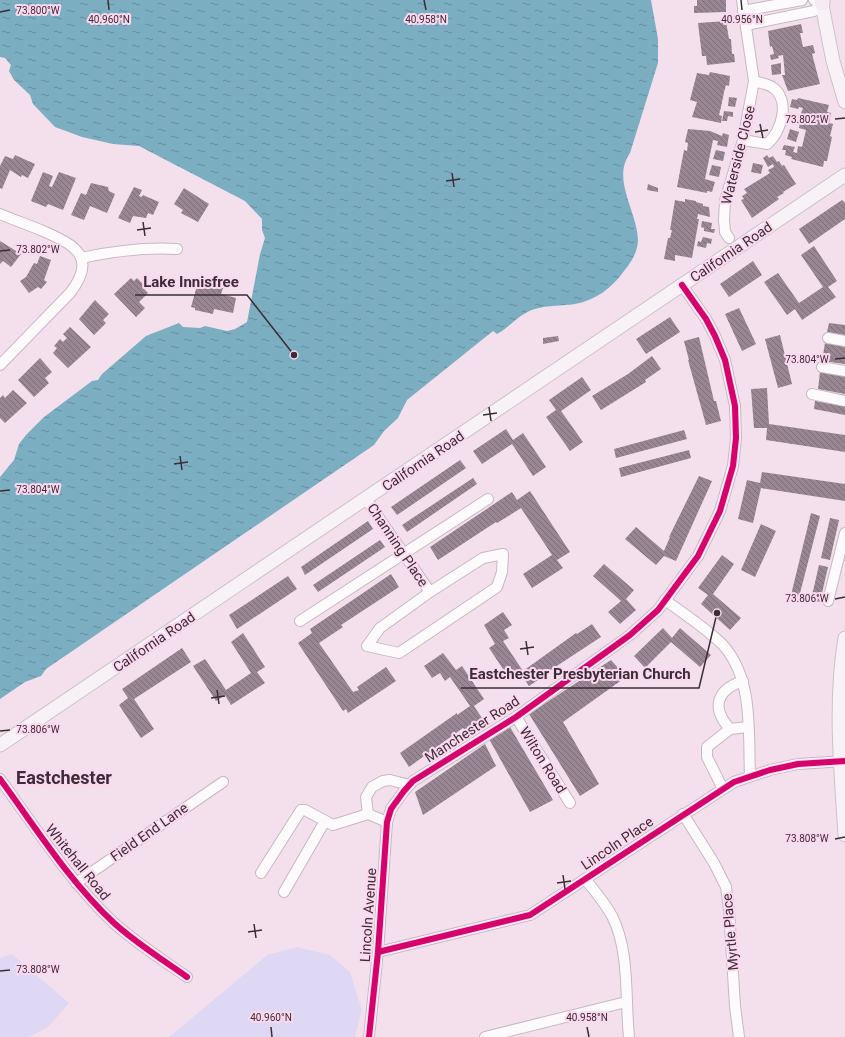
<svg xmlns="http://www.w3.org/2000/svg" width="845" height="1037" font-family="Roboto,sans-serif">
<style>
.garden{fill:#dfd8f4}
.water{fill:url(#water-ripples)}
.building{fill:url(#building-back-hatch)}
.lines{fill:none;stroke-linecap:round;stroke-linejoin:round}
.minor-casing{stroke:#c7b8c2;stroke-width:12}
.major-casing{stroke:#ccc2c9;stroke-width:15}
.highway-casing{stroke:#ccc2c9;stroke-width:17}
.minor{stroke:#fdfafc;stroke-width:10}
.major{stroke:#f8f2f6;stroke-width:13}
.highway{stroke:#f6ebf2;stroke-width:15}
.cycleway-casing{stroke:#fcd8ef;stroke-width:8}
.cycleway{stroke:#d6006c;stroke-width:6}
.ticks{fill:none;stroke:#3b2d36;stroke-width:1.5}
.labels{text-anchor:middle;stroke-width:4;stroke-linejoin:round;paint-order:stroke}
.street-label{font-size:14px;fill:#3b2d36;stroke:#fcd8ef}
.district-label{font-size:18px;font-weight:bold;fill:#3b2d36;stroke:#fcd8ef}
.ticks-label{font-size:10px;text-anchor:middle;fill:#3b2d36;stroke:#fcd8ef;stroke-width:4;stroke-linejoin:round;paint-order:stroke}
.leader{fill:none;stroke:#3b2d36;stroke-width:1.5}
.callout-dot{fill:#3b2d36;stroke:#fcd8ef;stroke-width:1.5}
.callout-label{font-size:15px;text-anchor:middle;font-weight:bold;fill:#3b2d36;stroke:#fcd8ef;stroke-width:4;stroke-linejoin:round;paint-order:stroke}
</style>
<defs>
<pattern id="water-ripples" width="26" height="14" patternUnits="userSpaceOnUse"><rect width="26" height="14" fill="#7caec2"/><path d="M2 4q2-2 4 0t4 0M15 11q2-2 4 0t4 0" fill="none" stroke="#678e9e"/></pattern>
<pattern id="building-back-hatch" width="6" height="6" patternUnits="userSpaceOnUse"><rect width="6" height="6" fill="#988692"/><path d="M-1 5l2 2M0 0l6 6M5-1l2 2" fill="none" stroke="#7d6e78"/></pattern>
</defs>
<rect width="100%" height="100%" fill="#f4e0ed"/>
<g class="garden">
<polygon points="297,947 330,955 350,972 362,1010 355,1037 169,1037 267,955"/>
<polygon points="12,954 69,1003 48,1027 29,1037 0,1037 0,958"/>
</g>
<path class="water" d="M0 0H651L658 39V63L630 153C611 180 638 212 638 241 637 253 632 261 624 271 612 288 596 300 575 304 562 306 548 305 535 309 520 313 511 326 497 334L493 331 407 400 398 418 384 431 374 445 46 669 41 676 25 682 0 699V477L14 460 19 444 26 435 44 417 92 381 98 380 102 374 146 336 179 323 183 327 200 328 205 326 227 331 235 329 247 322 260 254 265 238 262 230V219L245 201 139 146 113 144 82 137 55 127 33 104 30 95 14 80 9 71 11 65 5 58 0 57Z"/>
<g class="building">
<polygon points="697,0 726,0 726,12 694,13 694,6 697,6"/>
<polygon points="726,21 729,39 731,39 732,54 734,54 735,62 707,65 706,56 702,56 698,23"/>
<polygon points="801,24 803,33 800,33 803,47 813,45 815,53 812,54 820,84 788,91 782,75 785,75 783,55 778,56 779,58 771,60 770,55 774,54 772,46 770,47 768,31"/>
<polygon points="781,63 781,74 772,75 771,65"/>
<polygon points="710,72 730,76 729,86 726,85 724,92 721,107 719,115 722,116 721,123 692,117 697,102 690,100 697,73 709,75"/>
<polygon points="729,97 737,98 735,107 728,106"/>
<polygon points="798,98 829,105 827,112 831,113 829,123 833,124 830,136 832,137 827,161 824,161 823,167 791,159 792,157 785,155 786,150 782,150 784,145 795,147 793,152 797,153 798,146 802,147 806,130 799,128 800,122 798,121 803,108 799,107 798,109 790,107 792,99 797,100"/>
<polygon points="724,111 733,112 733,117 728,116 727,121 722,121"/>
<polygon points="688,129 710,131 722,136 723,133 729,135 727,147 717,145 718,141 713,140 705,179 715,182 712,192 707,191 707,193 677,187 684,150 687,151 688,143 685,142"/>
<polygon points="790,129 799,132 796,142 787,139"/>
<polygon points="716,150 725,152 723,161 713,159"/>
<polygon points="15,155 35,164 28,178 22,175 21,177 10,170 2,189 0,188 0,166 5,156 13,159"/>
<polygon points="767,155 769,158 773,156 777,162 779,161 782,166 784,165 796,184 783,192 784,193 777,197 779,199 752,218 741,200 744,199 742,196 747,193 744,189 770,173 768,170 774,167 773,164 768,167 763,158"/>
<polygon points="753,163 763,165 761,174 751,172"/>
<polygon points="712,165 721,167 719,177 709,175"/>
<polygon points="43,172 53,176 49,186 52,187 59,172 76,178 63,210 48,204 46,207 31,201"/>
<polygon points="91,183 108,187 109,191 115,194 107,213 90,206 84,220 71,215 81,193 86,195"/>
<polygon points="648,184 658,188 658,192 647,190"/>
<polygon points="134,187 142,190 139,196 142,197 143,195 159,202 153,215 148,213 146,218 133,216 130,223 118,218"/>
<polygon points="184,188 209,204 198,222 181,213 183,210 174,204"/>
<polygon points="685,199 696,201 696,202 703,204 703,206 709,207 710,217 698,214 697,219 699,219 692,258 675,255 675,261 664,259 668,238 670,238 672,230 670,230 675,200 685,202"/>
<polygon points="842,200 845,203 845,219 809,244 799,229"/>
<polygon points="702,221 712,223 711,229 715,229 714,233 704,231 704,228 701,227"/>
<polygon points="703,237 712,239 711,244 707,243 706,248 697,246 698,241 701,242"/>
<polygon points="0,241 21,254 11,267 3,261 0,264"/>
<polygon points="814,246 837,281 828,287 836,297 802,320 795,309 787,315 764,282 778,273 799,303 823,287 801,255"/>
<polygon points="40,256 51,260 44,280 47,282 41,289 38,287 29,293 20,281 26,277 34,263 37,264"/>
<polygon points="753,261 762,275 729,297 720,284"/>
<polygon points="131,278 134,281 137,278 146,287 144,289 148,293 139,302 145,308 136,317 114,294"/>
<polygon points="198,282 223,288 221,294 236,298 233,313 214,309 213,314 195,310 195,308 191,307"/>
<polygon points="95,300 109,314 103,320 106,323 94,335 79,319"/>
<polygon points="739,308 756,344 742,351 725,314"/>
<polygon points="670,317 680,332 646,354 636,339"/>
<polygon points="829,323 845,325 845,335 827,332"/>
<polygon points="70,327 91,347 68,368 53,353 57,348 54,346 60,339 63,342 67,338 63,334"/>
<polygon points="780,335 792,384 778,388 765,339"/>
<polygon points="558,336 559,341 543,344 543,338"/>
<polygon points="699,337 714,401 716,401 721,421 706,425 688,360 689,360 684,341"/>
<polygon points="825,343 845,346 845,364 822,361"/>
<polygon points="652,356 661,369 645,380 646,382 601,410 592,396 628,374"/>
<polygon points="40,358 52,372 45,378 49,383 34,397 18,380"/>
<polygon points="820,372 845,376 845,394 818,389"/>
<polygon points="582,377 591,390 561,411 583,442 570,451 546,417 556,410 549,400"/>
<polygon points="767,388 769,424 845,435 845,452 766,440 767,428 754,428 751,389"/>
<polygon points="13,390 27,403 5,423 0,418 0,398 3,395 5,398"/>
<polygon points="815,401 842,406 845,404 845,415 814,409"/>
<polygon points="506,429 513,440 523,433 546,467 533,476 512,444 482,464 473,451"/>
<polygon points="684,430 687,439 616,458 614,449"/>
<polygon points="689,450 691,458 621,477 619,468"/>
<polygon points="460,460 466,468 397,515 391,507"/>
<polygon points="762,472 845,484 845,501 761,488 753,523 738,519 747,480 760,483"/>
<polygon points="699,476 712,481 676,561 664,556 656,565 625,539 636,527 664,551 670,537 669,537"/>
<polygon points="473,478 477,484 407,532 402,525"/>
<polygon points="530,491 570,552 557,560 563,568 532,588 523,574 552,555 521,508 497,523 496,522 438,560 430,547 512,492 517,500"/>
<polygon points="811,513 820,516 799,597 791,595"/>
<polygon points="830,518 839,520 830,560 821,558"/>
<polygon points="368,521 373,529 305,575 301,567"/>
<polygon points="761,524 776,531 755,577 741,570"/>
<polygon points="380,540 385,547 318,592 313,585"/>
<polygon points="722,555 734,564 713,594 741,618 730,630 701,604 708,595 698,588"/>
<polygon points="604,564 634,590 626,599 636,610 620,624 608,612 621,601 593,576"/>
<polygon points="819,565 828,567 820,602 811,600"/>
<polygon points="391,574 399,587 341,625 343,627 319,643 353,692 359,690 357,687 386,667 396,681 348,713 346,709 343,711 298,643 312,633 310,629"/>
<polygon points="288,576 297,589 237,629 229,615"/>
<polygon points="503,612 512,625 504,630 509,638 503,641 523,671 576,633 577,634 592,624 601,637 546,673 547,674 529,686 521,674 511,681 489,648 495,644 484,625"/>
<polygon points="663,628 672,638 680,628 711,655 700,667 671,642 645,668 634,656"/>
<polygon points="243,633 265,667 257,672 265,683 231,705 225,695 216,701 193,666 205,659 226,690 251,673 231,642"/>
<polygon points="182,648 191,662 134,699 154,729 141,738 119,705 128,698 122,689"/>
<polygon points="443,653 456,670 462,666 484,699 474,706 482,718 465,730 463,728 409,767 400,753 457,713 457,715 470,706 450,677 445,681 440,673 432,678 424,666"/>
<polygon points="611,660 626,677 563,722 599,784 580,796 529,714"/>
<polygon points="510,727 553,800 530,812 489,739"/>
<polygon points="485,744 496,766 423,815 415,792"/>
</g>
<g class="lines">
<defs>
<g id="minor">
<polyline points="743,11 802,0"/>
<polyline points="746,25 814,11 822,3 814,0"/>
<path d="M743 140 767 144C782 132 791 99 772 87 768 84 760 83 754 81"/>
<path d="M0 214C14 220 29 225 43 231 75 245 98 257 70 293L0 365"/>
<polyline points="729,238 725,232 724,220 725,201 743,140 754,81 742,0"/>
<path d="M81 258C114 251 144 247 177 249"/>
<polyline points="828,338 845,341"/>
<polyline points="822,367 845,371"/>
<polyline points="812,394 845,401"/>
<polyline points="366,499 430,592"/>
<polygon points="503,554 502,572 497,587 399,653 367,646 380,628 430,592 483,558"/>
<path d="M665 600C684 614 706 628 723 645 754 680 748 732 750 776"/>
<polyline points="828,601 845,533"/>
<polyline points="300,621 488,499"/>
<polyline points="516,717 570,803"/>
<path d="M730 729C711 708 716 690 743 681"/>
<path d="M0 779C36 828 69 881 114 923 136 943 163 960 187 977"/>
<polyline points="723,789 707,757 707,747 730,729 748,727"/>
<polyline points="683,814 714,863 726,887 729,910 735,1006 739,1037"/>
<polyline points="387,822 368,814 366,797 372,787 383,781 390,780 409,785"/>
<polyline points="261,873 301,810 305,810 333,825 368,814"/>
<path d="M585 879C595 891 605 903 612 916 630 951 625 999 629 1037"/>
<polyline points="76,883 223,782"/>
<polyline points="284,892 325,821"/>
<polyline points="378,952 530,915 734,782 770,770 798,764 845,761"/>
<polyline points="369,1037 378,952 387,822 391,809 404,791 413,781 516,717 630,635 658,610 698,556 720,511 733,466 736,438 735,406 725,360 715,336 706,319 682,285"/>
<polyline points="485,1037 626,1002"/>
</g>
<g id="major">
<polyline points="821,0 833,61 845,102"/>
<path d="M845 638C834 703 841 770 845 835"/>
<polyline points="0,745 845,175"/>
</g>
<polyline id="highway" points="822,3 822,0"/>
</defs>
<use href="#minor" class="minor-casing"/>
<use href="#major" class="major-casing"/>
<use href="#highway" class="highway-casing"/>
<use href="#minor" class="minor"/>
<use href="#major" class="major"/>
<use href="#highway" class="highway"/>
<defs>
<g id="cycleway">
<path d="M0 779C36 828 69 881 114 923 136 943 163 960 187 977"/>
<polyline points="378,952 530,915 734,782 770,770 798,764 845,761"/>
<polyline points="369,1037 378,952 387,822 391,809 404,791 413,781 516,717 630,635 658,610 698,556 720,511 733,466 736,438 735,406 725,360 715,336 706,319 682,285"/>
</g>
</defs>
<use href="#cycleway" class="cycleway-casing"/>
<use href="#cycleway" class="cycleway"/>
</g>
<path class="ticks" d="M108 0 109 10M424 0 426 10M741 0 742 10M0 12 10 10M835 119 845 118M760 124 763 138M755 132 768 130M452 173 454 187M446 181 460 179M143 222 145 236M137 230 151 228M0 251 10 250M835 359 845 358M489 407 491 421M483 415 497 413M180 456 182 470M174 464 188 462M0 491 10 490M835 599 845 597M526 641 528 655M520 649 534 647M217 690 219 704M211 698 225 696M0 731 10 730M835 839 845 837M563 875 565 889M557 883 571 881M254 924 256 938M248 932 262 930M0 971 10 970M271 1027 272 1037M587 1027 589 1037"/>
<g class="labels">
<g class="street-label">
<text transform="translate(738 155) rotate(-76)" y="5">Waterside Close</text>
<text transform="translate(731 252) rotate(-34)" y="5">California Road</text>
<text transform="translate(423 461) rotate(-34)" y="5">California Road</text>
<text transform="translate(398 545) rotate(56)" y="5">Channing Place</text>
<text transform="translate(154 642) rotate(-34)" y="5">California Road</text>
<text transform="translate(472 729) rotate(-33)" y="5">Manchester Road</text>
<text transform="translate(543 760) rotate(58)" y="5">Wilton Road</text>
<text transform="translate(149 832) rotate(-35)" y="5">Field End Lane</text>
<text transform="translate(617 843) rotate(-34)" y="5">Lincoln Place</text>
<text transform="translate(78 862) rotate(51)" y="5">Whitehall Road</text>
<text transform="translate(368 915) rotate(-86)" y="5">Lincoln Avenue</text>
<text transform="translate(730 932) rotate(-95)" y="5">Myrtle Place</text>
</g>
<g class="district-label">
<text x="64" y="784">Eastchester</text>
</g>
</g>
<g class="ticks-label">
<text x="38" y="14">73.800°W</text>
<text x="109" y="23">40.960°N</text>
<text x="426" y="23">40.958°N</text>
<text x="742" y="23">40.956°N</text>
<text x="807" y="123">73.802°W</text>
<text x="38" y="253">73.802°W</text>
<text x="807" y="363">73.804°W</text>
<text x="38" y="493">73.804°W</text>
<text x="807" y="602">73.806°W</text>
<text x="38" y="733">73.806°W</text>
<text x="807" y="842">73.808°W</text>
<text x="38" y="973">73.808°W</text>
<text x="271" y="1021">40.960°N</text>
<text x="587" y="1021">40.958°N</text>
</g>
<path class="leader" d="M294 355L247 295H135M717 613L699 688H461"/>
<g class="callout-dot">
<circle cx="294" cy="355" r="4"/>
<circle cx="717" cy="613" r="4"/>
</g>
<g class="callout-label">
<text x="191" y="287">Lake Innisfree</text>
<text x="580" y="679">Eastchester Presbyterian Church</text>
</g>
</svg>
